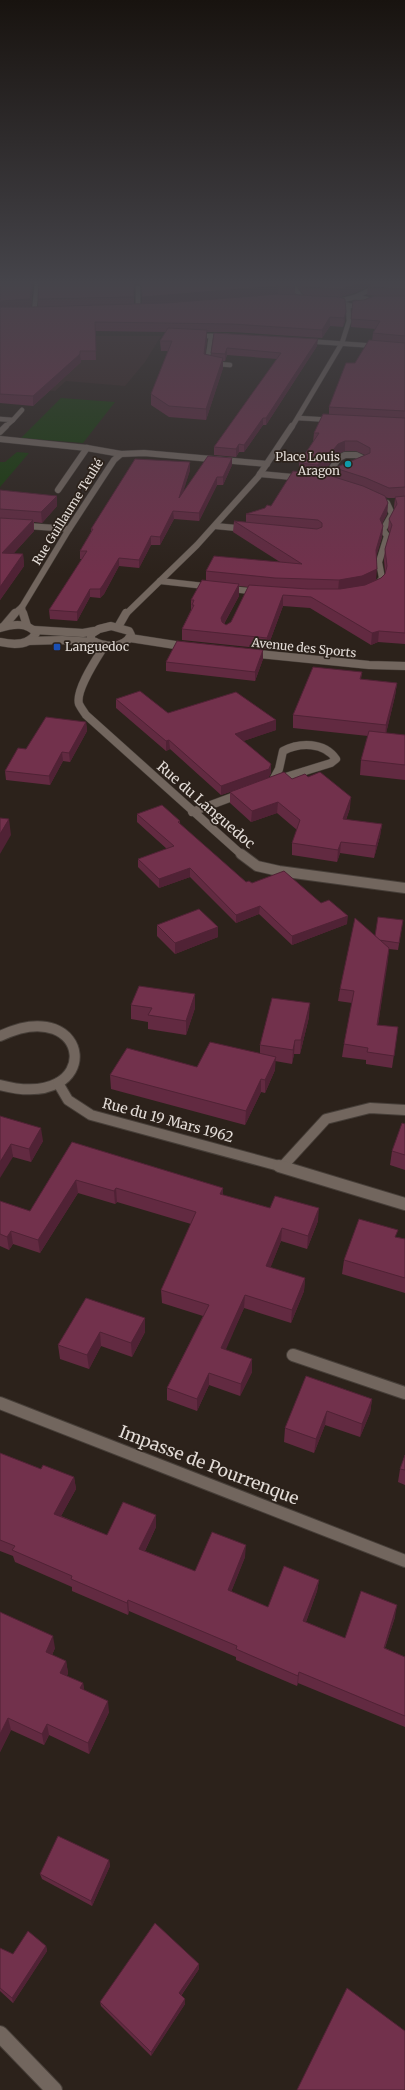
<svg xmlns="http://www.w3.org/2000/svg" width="405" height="2090" font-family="Merriweather,serif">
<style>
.education{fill:#3a2623}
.green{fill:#173b0a}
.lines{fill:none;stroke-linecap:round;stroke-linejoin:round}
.service-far2-casing{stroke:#463e38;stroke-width:5.5}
.service-far1-casing{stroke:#463e38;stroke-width:7}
.service-casing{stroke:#463e38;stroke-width:14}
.minor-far5-casing{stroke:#463e38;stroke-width:5.5}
.minor-far4-casing{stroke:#463e38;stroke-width:7}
.minor-far3-casing{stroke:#463e38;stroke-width:9}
.minor-far2-casing{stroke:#463e38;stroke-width:12}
.minor-far1-casing{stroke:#463e38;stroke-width:14}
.minor-casing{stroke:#463e38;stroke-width:18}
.secondary-casing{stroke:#463e38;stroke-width:9}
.service-far2{stroke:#72665e;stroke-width:4.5}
.service-far1{stroke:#72665e;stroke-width:6}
.service{stroke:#72665e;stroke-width:12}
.minor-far5{stroke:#72665e;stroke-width:4.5}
.minor-far4{stroke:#72665e;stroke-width:6}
.minor-far3{stroke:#72665e;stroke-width:8}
.minor-far2{stroke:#72665e;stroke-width:10}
.minor-far1{stroke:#72665e;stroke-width:12}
.minor{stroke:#72665e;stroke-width:16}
.secondary{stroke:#72665e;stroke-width:8}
.wall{fill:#622a41;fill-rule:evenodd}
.shaded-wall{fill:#502235}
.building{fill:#72314c;stroke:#502235}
.culture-dot{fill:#0f9aa8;stroke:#2c221b;stroke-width:1.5}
.transit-dot{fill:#1a4fb4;stroke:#2c221b;stroke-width:1.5}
.labels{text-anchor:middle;stroke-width:3.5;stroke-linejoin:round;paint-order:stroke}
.far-poi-label{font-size:12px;fill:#e3dcd7;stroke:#2c221b;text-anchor:end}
.far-street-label{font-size:12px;fill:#e3dcd7;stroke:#2c221b}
.street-label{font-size:14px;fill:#e3dcd7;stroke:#2c221b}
.near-street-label{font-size:17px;fill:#e3dcd7;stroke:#2c221b}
</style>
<rect width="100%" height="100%" fill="#2c221b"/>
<polygon class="education" points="56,336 161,336 145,362 125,386 66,381 55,391 0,387"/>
<g class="green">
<polygon points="61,398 115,402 83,443 21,438"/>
<polygon points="17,452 29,453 0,487 0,462 5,462"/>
</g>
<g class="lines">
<defs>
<g id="service-far2">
<polyline points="34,312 37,284"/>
<polyline points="0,419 13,420 5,427"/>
<polyline points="13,420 22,410"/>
</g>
<g id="service-far1">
<polyline points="0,432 6,426"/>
<polyline points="58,490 87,448"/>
</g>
<polyline id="service" points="293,1355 405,1393"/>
<g id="minor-far5">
<polyline points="290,282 302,298"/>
<polyline points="138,288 138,309"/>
<path d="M355 297 367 299 370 302C361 307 349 308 340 301Z"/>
<polyline points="355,297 376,287 379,285 377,282"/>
<polyline points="193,336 227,336"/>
<polyline points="211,336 207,363 230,365"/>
<polyline points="305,341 405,348"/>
<polyline points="298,418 332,420"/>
<polyline points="292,427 342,343 349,321 348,305"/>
</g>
<g id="minor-far4">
<polyline points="0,439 87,448 121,454"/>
<polygon points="345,455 356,455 366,460 318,480 329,472 339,458"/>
<polyline points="260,474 303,478"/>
<polyline points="0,524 69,529"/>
<polyline points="215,526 247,529"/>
<polyline points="160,581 259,592"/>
<polyline points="375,587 382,578 379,562 387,536 383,530 392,514 387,503"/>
<polyline points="22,607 23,614"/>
<polyline points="14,614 22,607 69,529 114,460 121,454 144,453 267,464"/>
<polyline points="126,614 197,545 258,477 292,426"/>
</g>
<g id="minor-far3">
<polyline points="23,613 27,626"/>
<polyline points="4,626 15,613"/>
<polyline points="118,627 126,613"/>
<path d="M105 645C97 658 75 690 79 704 81 708 84 712 86 715L242 855"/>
<path d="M272 782 279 769 283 751C300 742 324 742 336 759L331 763 276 780"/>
<polyline points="192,812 243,793"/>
</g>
<g id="minor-far2">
<polyline points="241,854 257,866 279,871 405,888"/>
<path d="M0 1036C93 992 106 1113 0 1085"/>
<polyline points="58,1083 68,1100 91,1115 283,1167"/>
<polyline points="282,1167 326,1119 370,1108 405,1110"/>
</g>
<g id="minor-far1">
<polyline points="279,1166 405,1204"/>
<polyline points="0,1403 405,1561"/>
</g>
<polyline id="minor" points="0,2034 54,2090"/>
<g id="secondary">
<path d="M111 626 129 631 131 635C123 650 104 647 91 640V634L99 629Z"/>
<path d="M0 628C13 624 27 622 36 633 29 646 13 645 0 642"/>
<polyline points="34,630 83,633 94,631"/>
<polyline points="130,638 188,647"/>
<polyline points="28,641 62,640 95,642"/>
<polyline points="250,653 369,665 405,666"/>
</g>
</defs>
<use href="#service-far2" class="service-far2-casing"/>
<use href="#service-far1" class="service-far1-casing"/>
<use href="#service" class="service-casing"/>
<use href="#minor-far5" class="minor-far5-casing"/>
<use href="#minor-far4" class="minor-far4-casing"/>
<use href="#minor-far3" class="minor-far3-casing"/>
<use href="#minor-far2" class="minor-far2-casing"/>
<use href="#minor-far1" class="minor-far1-casing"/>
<use href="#minor" class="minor-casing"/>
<use href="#secondary" class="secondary-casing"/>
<use href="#service-far2" class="service-far2"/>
<use href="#service-far1" class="service-far1"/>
<use href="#service" class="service"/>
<use href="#minor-far5" class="minor-far5"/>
<use href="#minor-far4" class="minor-far4"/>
<use href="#minor-far3" class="minor-far3"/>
<use href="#minor-far2" class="minor-far2"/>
<use href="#minor-far1" class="minor-far1"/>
<use href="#minor" class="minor"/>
<use href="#secondary" class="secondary"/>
</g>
<g class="wall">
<path d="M0 282 33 284 31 307H38V299L39 283V282H292L295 287V294L304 295 293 282H374V284L354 293 340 297 345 321 343 327 330 326 322 338 232 332H207V340L205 355 211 356 214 333 317 346 266 425H263L244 452H239L236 457 214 455V447L277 359 227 355 225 361H223V368L206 420 169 417 151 405V394L168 351H161L160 341 166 332 95 331 96 360H81V362L33 406 0 403ZM138 284 142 287V304H134V288ZM220 299 166 303 155 304Z"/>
<path d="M405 282V644L378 642 371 645 310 608 283 606 267 649 182 640V629L191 610V600L206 581V571L280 562 233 532 234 521 246 523V514L265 508 271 506 299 472V463L313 442 314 433 329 414V407L355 363 372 341 373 333 375 329 351 327 353 301 364 300 377 296 367 295 368 287ZM345 451H356L365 455 335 468 334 477 319 474 326 469 337 454ZM385 497 388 498H395L394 507 395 509 389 519 388 530 390 533 385 549 384 560 385 572V574L381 578 376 580V556L382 537 383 526 382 523 387 514 388 503ZM239 586 248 587 231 622 226 625 224 624 239 596Z"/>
<polygon points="232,465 223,485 217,485 199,521 174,519 160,545 151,545 139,568 119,566 104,594 100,598 90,597 77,621 50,619 49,610 82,559 80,559 80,551 91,532 91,529 190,470 183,491"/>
<polygon points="0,490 57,506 42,523 34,522 34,531 13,554 23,554 24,566 0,600"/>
<polygon points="263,659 255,681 166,671 166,662"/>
<polygon points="362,672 361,679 397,683 395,696 386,733 405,735 405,780 360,775 361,760 368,736 293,728 293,715"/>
<polygon points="116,699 168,713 276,730 243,741 271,764 271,773 268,778 292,779 350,808 346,820 382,824 380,836 374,858 340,853 337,862 292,855 292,843 297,830 277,813 251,822 230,803 230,792 221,795 170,749 166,751 116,708"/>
<polygon points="86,722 87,731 70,762 63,761 50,785 6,780 5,771 26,749"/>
<polygon points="137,814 180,821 180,824 246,882 252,883 321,903 347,924 292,945 259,914 236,923 190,877 159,888 138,867 138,859 167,849 137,822"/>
<polygon points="403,920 398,950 389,949 378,1025 398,1027 392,1068 366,1064 366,1060 342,1057 344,1044 352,1003 338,1001 340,989 375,936"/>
<polygon points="157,925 218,927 218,937 175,954 157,936"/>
<polygon points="195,994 195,1008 186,1035 148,1029 148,1022 131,1019 131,1005"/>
<polygon points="309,1017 300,1054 294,1054 292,1064 275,1061 275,1070 265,1093 261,1092 245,1125 111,1089 110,1075 197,1067 260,1054 260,1045"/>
<polygon points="0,1116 43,1141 31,1162 13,1157"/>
<polygon points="405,1124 405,1170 390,1165 392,1151"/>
<polygon points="72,1142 223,1188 223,1195 318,1221 307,1249 281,1241 270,1268 305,1278 304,1291 291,1323 244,1308 225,1350 252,1359 252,1372 240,1396 209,1385 197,1411 167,1400 167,1388 203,1316 162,1303 161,1290 191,1224 117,1202 115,1204 78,1193 40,1253 13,1244 9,1250 0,1246 0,1201 30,1211"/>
<polygon points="397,1237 405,1239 405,1293 342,1274 344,1260"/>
<polygon points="86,1298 145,1332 132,1357 101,1346 89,1369 60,1359 58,1345"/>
<polygon points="306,1376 372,1399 370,1413 360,1437 325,1425 314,1453 284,1442 285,1428"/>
<polygon points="0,1453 41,1469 74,1477 76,1489 61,1516 107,1535 156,1515 156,1527 145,1551 195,1571 245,1557 231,1592 268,1607 319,1580 317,1591 306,1622 345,1638 395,1617 385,1648 405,1657 405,1727 298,1683 297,1686 236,1660 236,1657 129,1611 128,1615 72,1591 72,1587 15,1562 13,1556 0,1551"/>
<polygon points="405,1455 405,1485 398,1482 400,1469"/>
<polygon points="0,1612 55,1648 52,1655 66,1661 68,1673 67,1676 83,1683 84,1690 109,1712 89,1754 49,1735 44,1745 11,1730 0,1752"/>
<polygon points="109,1860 110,1866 92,1906 42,1879 40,1874"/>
<polygon points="46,1946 47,1951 13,2003 0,1991 0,1948 13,1954"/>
<polygon points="199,1969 181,1996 185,2004 151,2056 101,2006 100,2002"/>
</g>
<g class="shaded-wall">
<polygon points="32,282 35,282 33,284 31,308 0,310 0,301"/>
<polygon points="134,282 138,282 138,284 134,288 134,305"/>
<polygon points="361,282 374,282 374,284 354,293 340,297 340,289"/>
<polygon points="278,286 278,294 142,305 142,297"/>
<polygon points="346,312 345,321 343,327 344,318"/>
<polygon points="330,317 330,326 322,338 322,330"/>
<polygon points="207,330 207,340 204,365 204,354"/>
<polygon points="318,339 317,346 266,425 266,418"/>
<polygon points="227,348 227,355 225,361 225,354"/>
<polygon points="80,354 81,362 33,406 33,396"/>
<polygon points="223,358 223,368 206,420 206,409"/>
<polygon points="263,418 263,425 244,452 244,445"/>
<polygon points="345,441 345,451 337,454 326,469 317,475 317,465 338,444"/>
<polygon points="239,444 239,452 236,457 236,449"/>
<polygon points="232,458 232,465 223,485 223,477"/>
<polygon points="190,462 190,470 179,506 179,498"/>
<polygon points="217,477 217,485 199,521 199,513"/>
<polygon points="57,496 57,506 42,523 41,512"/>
<polygon points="388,503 387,514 379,530 380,519"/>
<polygon points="173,511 174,519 160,545 160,537"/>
<polygon points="33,520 34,531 4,564 2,553"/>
<polygon points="383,526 382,537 375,561 376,550"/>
<polygon points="151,536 151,545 139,568 139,560"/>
<polygon points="23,554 24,566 0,600 0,587"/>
<polygon points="119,558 119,566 104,594 100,598 100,589"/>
<polygon points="377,569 376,580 361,588 338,591 339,580"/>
<polygon points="239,584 239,596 221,629 221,618"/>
<polygon points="90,589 90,597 77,621 77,612"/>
<polygon points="283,595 283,606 267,649 267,638"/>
<polygon points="379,631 378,642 371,645 372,633"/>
<polygon points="263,650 263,659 255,681 255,672"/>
<polygon points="397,683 395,696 385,738 386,725"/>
<polygon points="276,720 276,730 235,744 235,734"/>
<polygon points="86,722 87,731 70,762 69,753"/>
<polygon points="169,740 170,749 166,751 166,741"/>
<polygon points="62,752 63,761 50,785 49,776"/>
<polygon points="271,764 271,773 268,778 221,795 221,786"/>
<polygon points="351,797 350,808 342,831 343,819"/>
<polygon points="278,802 277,813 251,822 252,811"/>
<polygon points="9,819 11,835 0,854 0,834"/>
<polygon points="382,824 380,836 374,858 376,846"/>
<polygon points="341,842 340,853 337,862 338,850"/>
<polygon points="190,868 190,877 159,888 159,879"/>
<polygon points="260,906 259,914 236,923 236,915"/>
<polygon points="348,916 347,924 292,945 292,936"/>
<polygon points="218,927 218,937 175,954 175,943"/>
<polygon points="389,948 388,961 376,1037 377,1025"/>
<polygon points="195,994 195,1008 186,1035 186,1021"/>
<polygon points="310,1003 309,1017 300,1054 301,1040"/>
<polygon points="295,1040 294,1054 292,1064 293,1050"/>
<polygon points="276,1057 275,1070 265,1093 265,1080"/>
<polygon points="261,1079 261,1092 245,1125 246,1111"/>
<polygon points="41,1128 43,1141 31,1162 29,1149"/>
<polygon points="11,1144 13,1157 0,1178 0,1162"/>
<polygon points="76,1180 78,1193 40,1253 38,1240"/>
<polygon points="116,1188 117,1202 115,1204 114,1191"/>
<polygon points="223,1188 223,1201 220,1194"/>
<polygon points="319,1208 318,1221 307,1249 308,1236"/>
<polygon points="282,1228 281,1241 266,1279 266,1266"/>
<polygon points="11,1231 13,1244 9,1250 7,1237"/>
<polygon points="305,1278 304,1291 291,1323 292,1310"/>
<polygon points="245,1295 244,1308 221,1361 221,1348"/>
<polygon points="145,1318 145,1332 132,1357 131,1343"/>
<polygon points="100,1332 101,1346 89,1369 87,1355"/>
<polygon points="252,1359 252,1372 240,1396 241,1384"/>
<polygon points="209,1373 209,1385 197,1411 197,1399"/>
<polygon points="372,1399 370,1413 360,1437 362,1424"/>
<polygon points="327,1411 325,1425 314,1453 316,1439"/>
<polygon points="74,1477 76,1489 56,1525 54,1514"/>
<polygon points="156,1515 156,1527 140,1561 139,1549"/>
<polygon points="246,1545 245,1557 227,1602 228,1590"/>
<polygon points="319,1580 317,1591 302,1633 303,1621"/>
<polygon points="128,1600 129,1611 128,1615 127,1603"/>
<polygon points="397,1605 395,1617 381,1659 384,1648"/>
<polygon points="53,1636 55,1648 48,1664 46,1652"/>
<polygon points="66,1661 68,1673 62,1685 60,1673"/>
<polygon points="299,1672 298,1683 297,1686 298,1676"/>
<polygon points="83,1683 85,1695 80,1688"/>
<polygon points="108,1701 109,1712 89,1754 88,1743"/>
<polygon points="8,1718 11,1730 0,1752 0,1734"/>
<polygon points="47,1724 49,1735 44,1745 42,1734"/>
<polygon points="109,1860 110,1866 92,1906 91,1901"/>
<polygon points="46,1946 47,1951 13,2003 12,1998"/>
<polygon points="199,1964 199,1969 179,1998 179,1993"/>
<polygon points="185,1999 185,2004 151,2056 151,2052"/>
</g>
<g class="building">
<polygon points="0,282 32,282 30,299 0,301"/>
<polygon points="39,282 134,282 134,297 38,299"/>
<polygon points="141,282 292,282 295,287 278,286 142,297"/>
<polygon points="301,282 361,282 354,285 340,289 305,287"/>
<polygon points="377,282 405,282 405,289 368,287"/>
<polygon points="278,294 339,297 345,299 346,312 344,318 330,317 322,330 232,324 95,322 96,351 80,351 80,354 33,396 0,394 0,307 33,307 166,303"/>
<polygon points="374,296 405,296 405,336 373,333 380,321 351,319 353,301 364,300"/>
<polygon points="168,328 207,330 204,354 223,358 206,409 169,406 151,394 172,341 160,341"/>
<polygon points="214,333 318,339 266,418 263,418 244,445 239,444 236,449 214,447 281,353 227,348 225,354 211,353"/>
<polygon points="369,340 405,343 405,411 329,407 346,363 355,363"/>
<polygon points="323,414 405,418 405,487 389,488 366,478 335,468 370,453 370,448 357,441 345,441 338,444 326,459 317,465 299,463 319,433 314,433"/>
<polygon points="208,456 232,458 223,477 217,477 199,513 173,511 160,537 151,536 139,560 119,558 103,585 100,589 90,589 77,612 49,610 87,551 80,551 93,529 91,529 135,459 190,462 179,498"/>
<polygon points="293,471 328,475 363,486 385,496 388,503 380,519 383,526 376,550 377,569 362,576 339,580 275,578 206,571 214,556 302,564 234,521 317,529 322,527 322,523 318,520 246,514 265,508 267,505 271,506"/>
<polygon points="0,490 57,496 41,512 0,509"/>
<polygon points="405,496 405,633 379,631 372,633 311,597 283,595 267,638 182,629 194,605 192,605 194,600 191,600 202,580 239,584 221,618 222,622 226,625 231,622 249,585 308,589 340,589 365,585 381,578 385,574 387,566 385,549 392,525 389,519 397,504 395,497"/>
<polygon points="0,518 33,520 2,553 23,554 0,587"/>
<polygon points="177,641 263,650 255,672 166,662"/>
<polygon points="313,667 362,672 360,679 397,683 386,725 293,715"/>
<polygon points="140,691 168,713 236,692 276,720 235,734 271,764 269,769 221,786 169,740 166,741 116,699"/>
<polygon points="46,717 86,722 69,753 62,752 49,776 5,771 18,748 26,749"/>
<polygon points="369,731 405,735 405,765 361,760"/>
<polygon points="284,772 292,779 305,774 308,777 320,772 351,797 343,819 382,824 376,846 341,842 338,850 292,843 300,820 278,802 252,811 230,792"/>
<polygon points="162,805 180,821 178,822 246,882 249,881 252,883 284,871 321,903 329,900 348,916 292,936 260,906 236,915 190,868 159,879 138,859 174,846 137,814"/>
<polygon points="0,818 9,819 0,834"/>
<polygon points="199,909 218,927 175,943 157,925"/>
<polygon points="378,917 403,920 399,943 379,940 375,936"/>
<polygon points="355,918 389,948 377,1025 398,1027 394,1056 367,1052 368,1048 344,1044 354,991 340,989"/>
<polygon points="139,986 195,994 186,1021 148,1015 152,1008 131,1005"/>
<polygon points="272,998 310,1003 301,1040 295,1040 293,1050 260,1045"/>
<polygon points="210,1042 276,1057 265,1080 261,1079 246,1111 110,1075 127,1048 197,1067"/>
<polygon points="0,1116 41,1128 29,1149 11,1144 0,1162"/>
<polygon points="402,1123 405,1124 405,1155 392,1151"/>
<polygon points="72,1142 223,1188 220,1194 270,1208 275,1196 319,1208 308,1236 282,1228 266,1266 305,1278 292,1310 245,1295 221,1348 252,1359 241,1384 209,1373 197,1399 167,1388 209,1305 161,1290 196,1212 116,1188 114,1191 76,1180 38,1240 11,1231 7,1237 0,1234 0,1201 30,1211"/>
<polygon points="359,1219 398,1230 395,1237 405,1239 405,1278 344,1260"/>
<polygon points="86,1298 145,1318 131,1343 100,1332 87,1355 58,1345"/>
<polygon points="306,1376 372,1399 362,1424 327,1411 316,1439 285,1428"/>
<polygon points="0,1453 41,1469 43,1465 74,1477 54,1514 107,1535 123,1502 156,1515 139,1549 195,1571 212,1532 246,1545 228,1590 268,1607 284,1566 319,1580 303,1621 345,1638 361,1591 397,1605 384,1648 405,1657 405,1716 299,1672 298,1676 236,1649 237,1646 128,1600 127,1603 71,1579 72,1576 12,1550 15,1546 0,1540"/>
<polygon points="405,1455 405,1470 400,1469"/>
<polygon points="0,1612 53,1636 46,1652 66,1661 60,1673 83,1683 80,1688 108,1701 88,1743 47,1724 42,1734 8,1718 0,1734"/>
<polygon points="58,1836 109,1860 91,1901 40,1874"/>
<polygon points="155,1923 199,1964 179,1993 185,1999 151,2052 100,2002"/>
<polygon points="28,1931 46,1946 12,1998 0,1988 0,1948 13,1954"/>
<polygon points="347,1988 405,2031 405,2090 297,2090"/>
</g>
<linearGradient id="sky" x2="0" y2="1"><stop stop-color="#18130f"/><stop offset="0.49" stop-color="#45444a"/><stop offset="1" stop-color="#45444a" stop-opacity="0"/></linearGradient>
<rect width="405" height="575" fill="url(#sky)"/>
<circle class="culture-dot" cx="348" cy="464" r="4"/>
<rect class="transit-dot" x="53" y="643" width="8" height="8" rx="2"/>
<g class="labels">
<g class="far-poi-label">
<text x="340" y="461">Place Louis<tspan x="340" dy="14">Aragon</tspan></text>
<text x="65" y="651" text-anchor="start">Languedoc</text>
</g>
<g class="far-street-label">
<text transform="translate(68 512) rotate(-58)" y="4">Rue Guillaume Teulié</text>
<text transform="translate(304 648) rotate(6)" y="4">Avenue des Sports</text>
</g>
<g class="street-label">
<text transform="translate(206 805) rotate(41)" y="5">Rue du Languedoc</text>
<text transform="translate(168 1120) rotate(15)" y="5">Rue du 19 Mars 1962</text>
</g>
<g class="near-street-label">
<text transform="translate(209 1465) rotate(21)" y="6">Impasse de Pourrenque</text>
</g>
</g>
</svg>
